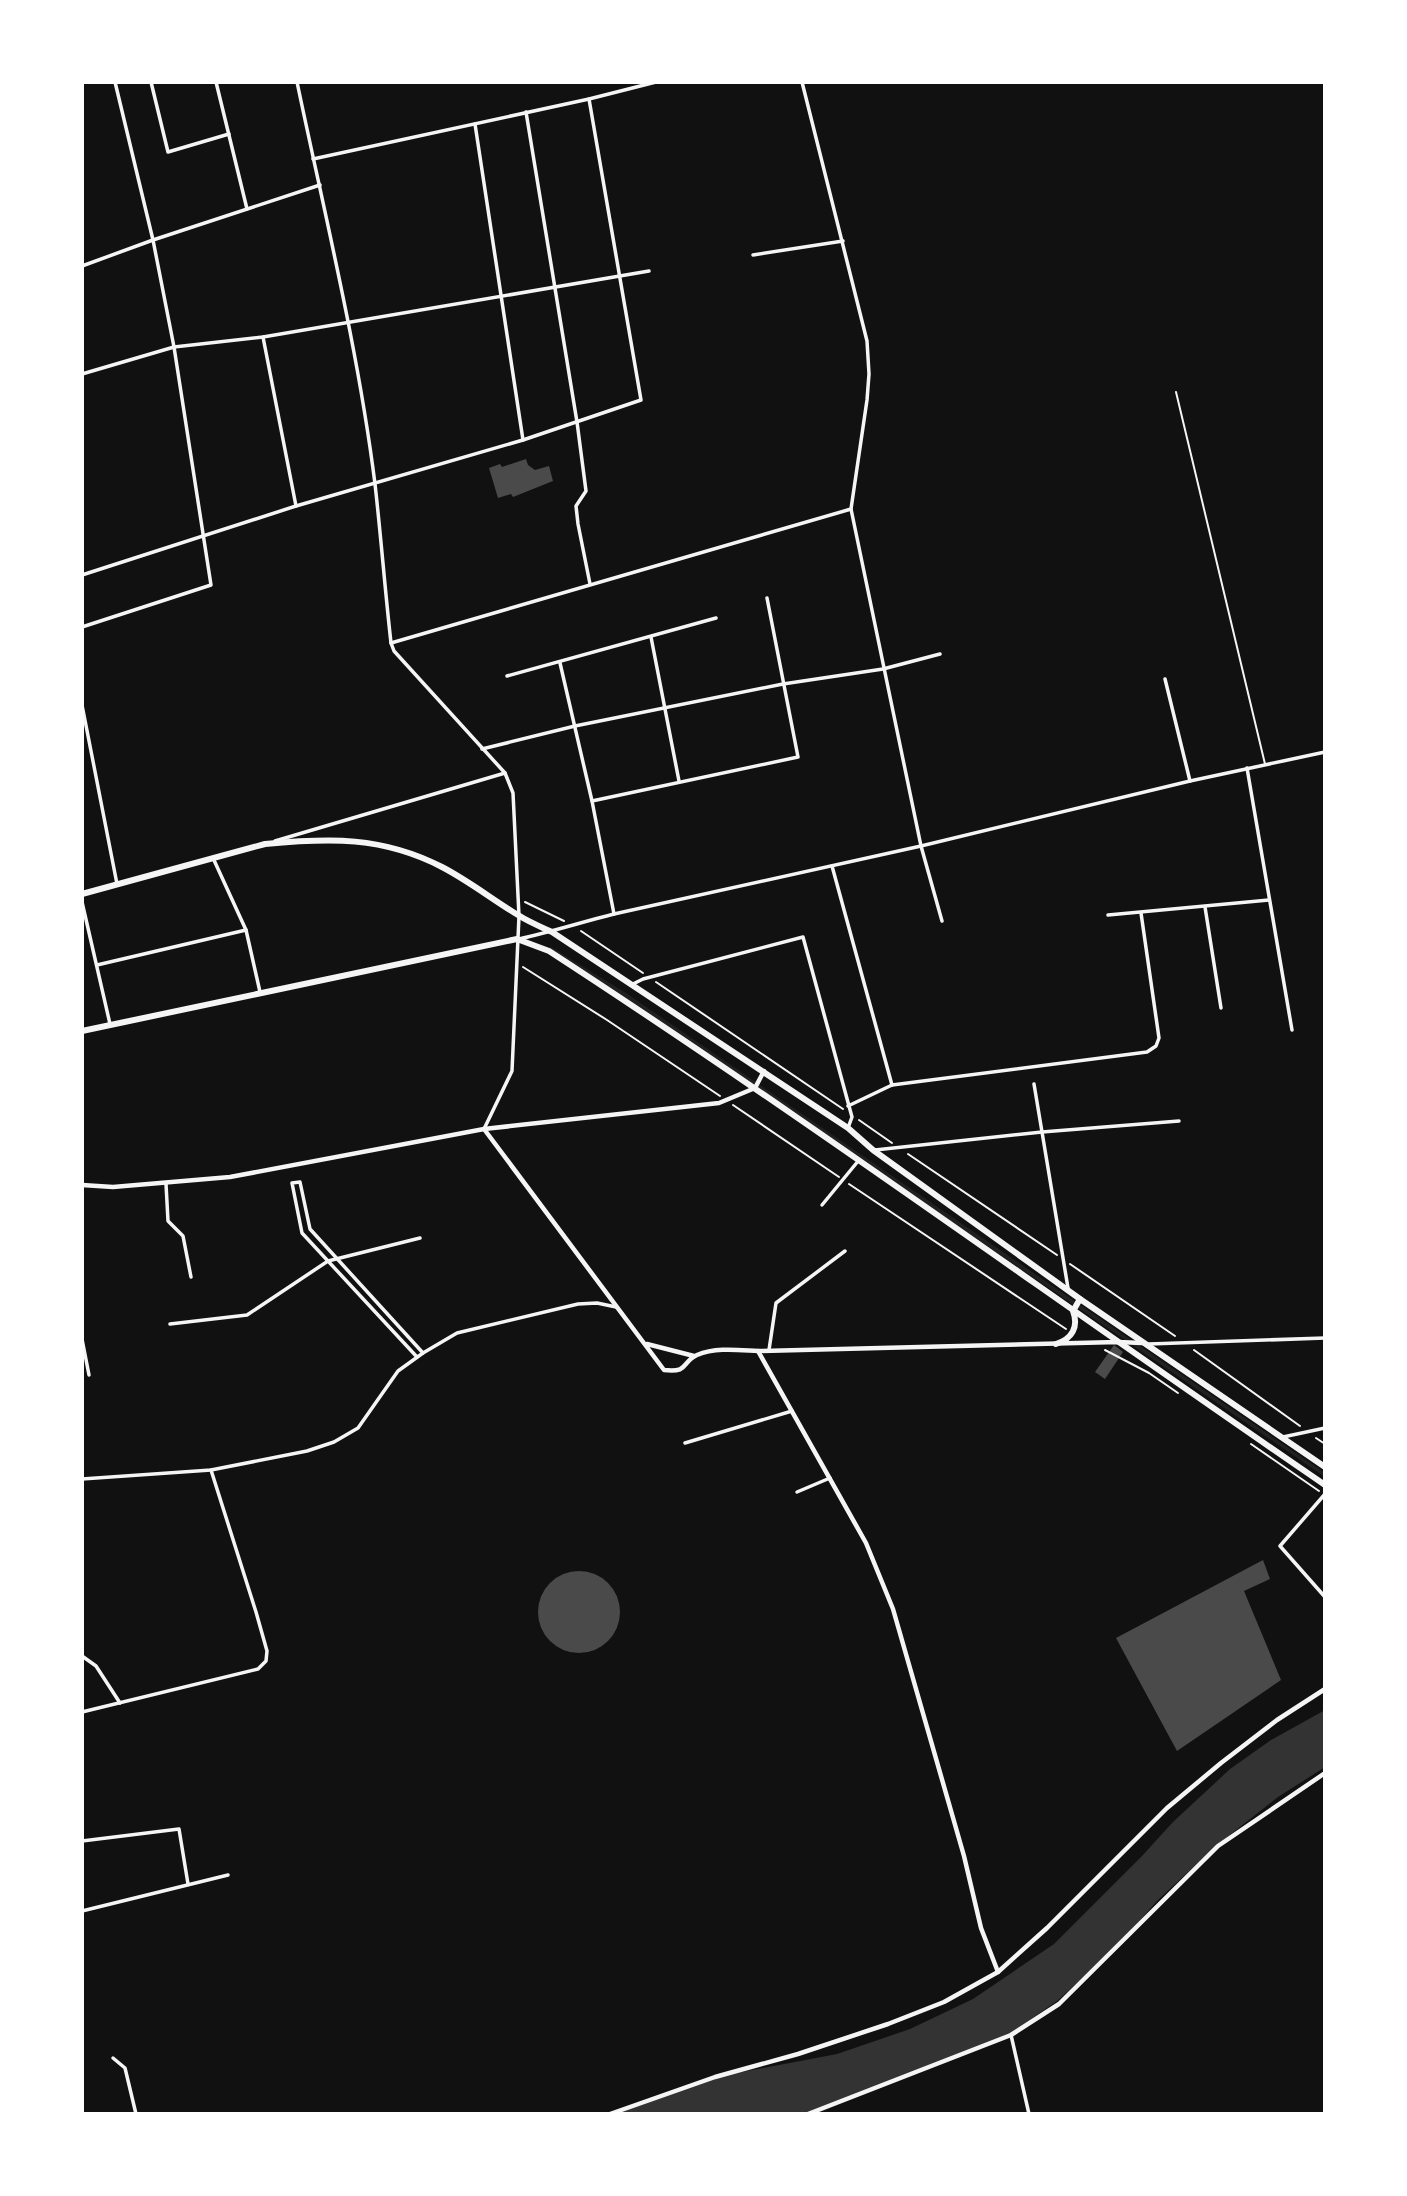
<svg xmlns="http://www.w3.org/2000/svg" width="1407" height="2196" font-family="Raleway,sans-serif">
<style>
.green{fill:#202020}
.water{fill:#333}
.building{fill:#4a4a4a}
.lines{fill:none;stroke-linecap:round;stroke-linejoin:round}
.path{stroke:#f5f5f5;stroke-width:2}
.service{stroke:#f5f5f5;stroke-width:2}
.minor{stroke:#f5f5f5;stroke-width:3.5}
.tertiary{stroke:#f5f5f5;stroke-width:4.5}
.primary{stroke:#f5f5f5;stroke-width:6}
</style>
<rect width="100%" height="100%" fill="#111"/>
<polygon class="green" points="551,947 626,993 1325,1473 1325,1477 625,998 548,948"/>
<polygon class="water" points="1325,1710 1325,1767 1278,1797 1217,1845 1158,1900 1127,1935 1087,1974 1057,2001 1011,2033 806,2114 613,2114 715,2077 837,2054 910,2029 973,1999 1054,1944 1142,1856 1173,1822 1230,1769 1271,1740"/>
<g class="building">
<polygon points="526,459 528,465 535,470 549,466 553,481 513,497 511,494 498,498 489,468 500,464 502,467"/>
<polygon points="1114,1345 1123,1352 1105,1379 1095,1372"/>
<polygon points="1263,1560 1270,1579 1244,1591 1281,1680 1177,1751 1116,1638"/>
<circle cx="579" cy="1612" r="41"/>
</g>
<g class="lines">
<g class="path">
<polyline points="525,902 564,921"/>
<polyline points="581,931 643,973"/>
<polyline points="523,967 607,1020 720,1096"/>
<polyline points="656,982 843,1109"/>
<polyline points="733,1105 839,1177"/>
<polyline points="859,1120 892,1143"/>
<polyline points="908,1154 1057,1255"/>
<polyline points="849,1184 1066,1329"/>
<polyline points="1070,1264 1175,1336"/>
<polyline points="1105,1350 1149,1373 1178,1393"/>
<polyline points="1194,1350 1300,1426"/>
<polyline points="1316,1438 1325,1444"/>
<polyline points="1251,1444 1319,1491"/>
</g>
<polyline class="service" points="1176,392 1265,764"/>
<g class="minor">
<polyline points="151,82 168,152 229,134"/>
<polyline points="216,82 247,209"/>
<path d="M297 82C325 216 358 349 375 484 381 537 385 590 391 643L394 651 505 773 513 793 519 916 512 1071 484 1129"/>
<polyline points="802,82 867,341 869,374 867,400 851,509 921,846 942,921"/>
<polyline points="526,112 577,422 586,491 576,506 578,524 590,584"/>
<polyline points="475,124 523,440"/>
<polyline points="313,159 589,99 656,82"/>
<polyline points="753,255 843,241"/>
<polyline points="82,266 153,240 320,185"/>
<polyline points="263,337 296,506"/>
<polyline points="82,374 174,347 263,337 649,271"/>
<polyline points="82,575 296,506 523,440 641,400 589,99"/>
<polyline points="82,627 211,585 174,347 153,240 115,82"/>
<polyline points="651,637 679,781"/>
<polyline points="391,643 851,509"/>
<polyline points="560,663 592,801 614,914"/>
<polyline points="507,676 716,618"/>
<polyline points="1165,679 1190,781"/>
<polyline points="82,705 117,884"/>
<polyline points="482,749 575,726 783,684 883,669 940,654"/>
<polyline points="1247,768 1292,1030"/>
<polyline points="592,801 798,757 767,598"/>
<polyline points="275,841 505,773"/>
<polyline points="213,858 246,930 260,992"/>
<polyline points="832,866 892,1085"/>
<polyline points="82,902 110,1024"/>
<polyline points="1205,907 1221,1008"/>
<polyline points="1108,915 1269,900"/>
<path d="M519 939C551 932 582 922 614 914L921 846 1190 781 1325 752"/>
<polyline points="97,965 246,930"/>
<polyline points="633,984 643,979 803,937 852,1117 848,1128"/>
<polyline points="1034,1084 1068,1288"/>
<polyline points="848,1106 892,1085 1147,1052 1156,1046 1159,1038 1141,913"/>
<polyline points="875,1150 1042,1132 1179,1121"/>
<polyline points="166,1184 168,1221 183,1236 191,1277"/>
<polyline points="822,1205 859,1160"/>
<polyline points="170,1324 247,1315 328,1261 420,1238"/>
<polyline points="82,1339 89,1375"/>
<polyline points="1149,1344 1325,1338"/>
<polyline points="769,1350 776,1303 845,1251"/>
<polyline points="417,1357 302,1233 292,1183 300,1182 310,1229 423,1353"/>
<polyline points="1283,1437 1325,1428"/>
<polyline points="685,1443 792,1411"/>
<polyline points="82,1479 211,1470 307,1451 334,1442 358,1428 398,1371 423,1353 457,1333 578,1304 597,1303 616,1307"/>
<polyline points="797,1492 830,1478"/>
<polyline points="1325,1494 1280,1546 1325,1597"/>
<polyline points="82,1656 96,1666 120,1703"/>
<polyline points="82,1712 258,1669 266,1661 267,1651 256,1612 211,1470"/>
<polyline points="82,1841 179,1829 188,1884"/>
<polyline points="82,1911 228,1875"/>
<polyline points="1011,2035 1029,2114"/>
<polyline points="113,2058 125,2068 136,2114"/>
</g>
<g class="tertiary">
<path d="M484 1129 664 1370C690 1373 681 1362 697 1355 716 1347 738 1350 758 1351L1118 1342 1142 1343"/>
<polyline points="82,1185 113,1187 230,1177 484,1129 719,1103 755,1088 764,1071"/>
<polyline points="647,1344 694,1356"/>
<polyline points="758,1351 866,1543 893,1609 964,1856 981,1928 998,1972"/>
<polyline points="610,2114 715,2077 798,2054 888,2024 944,2002 998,1972 1047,1928 1167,1808 1221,1763 1277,1720 1325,1689"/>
<polyline points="808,2114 1011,2035 1059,2004 1218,1846 1325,1773"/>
</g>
<g class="primary">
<path d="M82 894 265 844C329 838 382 836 442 867 469 881 493 900 518 915 529 922 541 927 552 932L848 1128 873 1150 1080 1299 1325 1467"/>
<path d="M82 1031 517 939 549 951C812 1122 1066 1308 1325 1485"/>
<path d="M1056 1344C1072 1339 1079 1327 1073 1311L1080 1299"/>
</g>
</g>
<rect width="1407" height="2196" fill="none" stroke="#ffffff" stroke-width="168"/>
</svg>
